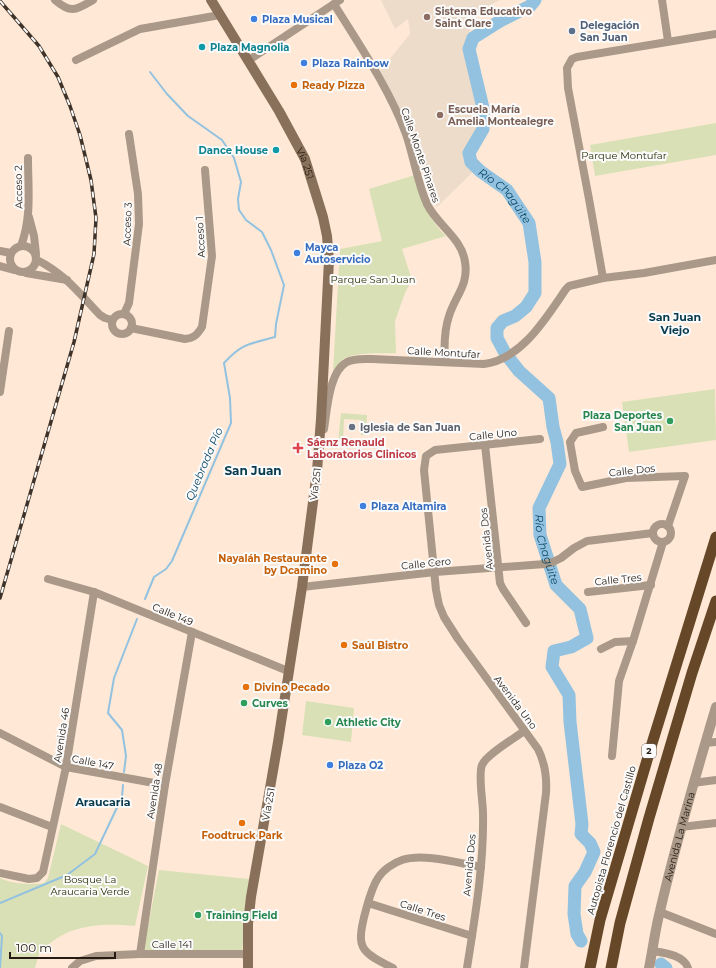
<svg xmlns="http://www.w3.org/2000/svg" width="716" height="968" font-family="Montserrat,sans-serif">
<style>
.education{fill:#eedccb}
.green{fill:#dae0b6}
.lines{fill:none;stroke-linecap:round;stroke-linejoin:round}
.stream{stroke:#92c2e0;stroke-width:2}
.river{stroke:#92c2e0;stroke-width:13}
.minor{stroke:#aa9989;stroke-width:8}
.tertiary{stroke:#aa9989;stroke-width:10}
.secondary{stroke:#89705a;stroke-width:10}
.trunk{stroke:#664828;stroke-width:11}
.rail-casing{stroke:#3f3329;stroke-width:3.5}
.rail{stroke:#fbfbfb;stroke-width:2;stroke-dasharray:6;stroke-linecap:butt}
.education-dot{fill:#8d6e63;stroke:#fbfbfb;stroke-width:1.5}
.shop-dot{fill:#3f7fe0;stroke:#fbfbfb;stroke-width:1.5}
.service-dot{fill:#5c6f8a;stroke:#fbfbfb;stroke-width:1.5}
.culture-dot{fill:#0f9aa8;stroke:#fbfbfb;stroke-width:1.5}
.food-dot{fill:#e8710a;stroke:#fbfbfb;stroke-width:1.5}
.leisure-dot{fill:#2e9e5b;stroke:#fbfbfb;stroke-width:1.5}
.worship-dot{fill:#6b7280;stroke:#fbfbfb;stroke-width:1.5}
.health-dot{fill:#e0444e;stroke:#fbfbfb;stroke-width:1.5}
.labels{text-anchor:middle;stroke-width:4;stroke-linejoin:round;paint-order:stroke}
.shield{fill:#fbfbfb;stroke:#655e58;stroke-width:1}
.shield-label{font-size:9px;font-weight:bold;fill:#251b12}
.education-label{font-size:10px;font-weight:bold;fill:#785e54;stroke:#fbfbfb;text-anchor:start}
.shop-label{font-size:10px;font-weight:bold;fill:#366cbe;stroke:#fbfbfb;text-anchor:start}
.service-label{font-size:10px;font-weight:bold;fill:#4e5e75;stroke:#fbfbfb;text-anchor:start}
.culture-label{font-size:10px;font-weight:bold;fill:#0d838f;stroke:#fbfbfb;text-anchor:start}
.food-label{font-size:10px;font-weight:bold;fill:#c56008;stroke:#fbfbfb;text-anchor:start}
.street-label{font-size:10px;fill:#251b12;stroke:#fbfbfb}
.park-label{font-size:10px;fill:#2c3008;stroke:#fbfbfb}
.leisure-label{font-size:10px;font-weight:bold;fill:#27864d;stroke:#fbfbfb;text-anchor:start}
.worship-label{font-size:10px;font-weight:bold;fill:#5b616d;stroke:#fbfbfb;text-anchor:start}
.health-label{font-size:10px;font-weight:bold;fill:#be3a42;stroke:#fbfbfb;text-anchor:start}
.water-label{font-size:11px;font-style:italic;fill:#094765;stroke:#fbfbfb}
.neighbourhood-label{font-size:11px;font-weight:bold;fill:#083b4e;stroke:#fbfbfb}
.quarter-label{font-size:12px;font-weight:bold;fill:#083b4e;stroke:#fbfbfb}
</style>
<rect width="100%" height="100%" fill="#ffe9d6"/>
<polygon class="education" points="381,0 500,0 472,15 466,57 477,102 478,128 466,153 468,163 474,171 437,207 430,193 410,130 380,71 410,34 408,19 395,29"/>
<g class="green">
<polygon points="716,123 716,155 595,176 590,145"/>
<path d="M415 175C422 198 428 219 446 236L402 249 412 280 405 293 395 321 396 353C382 354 351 351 341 361 338 364 335 368 333 371L340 249 382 241 369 189Z"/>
<polygon points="715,389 716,440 629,452 622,402"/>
<polygon points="341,413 367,415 366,435 361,435 361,420 344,419 343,442 338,442"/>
<polygon points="306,701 354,708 351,742 302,735"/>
<path d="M61 824 148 866 135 926C104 923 73 924 49 944 46 946 43 948 41 951 38 955 37 963 35 968H0V878C12 884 31 885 44 883L48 878Z"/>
<polygon points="159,870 249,879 242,954 143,951"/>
</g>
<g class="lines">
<g class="stream">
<path d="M145 599 154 577 166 569 172 561 231 423 230 398 224 363C242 343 250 344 275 337L276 324 284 285 271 250 262 232 246 220 239 210 238 199 241 182 234 158 222 140 188 116 167 94 150 72"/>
<polyline points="124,772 126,756 122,730 108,713 114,678 137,619"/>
<polyline points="0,903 67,875 95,854 122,797 123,785"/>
<polyline points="0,933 2,936 0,968"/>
</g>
<g class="river">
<path id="s1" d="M535 0 530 6 500 21 473 38 469 49 483 108V129L469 153 471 162 480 171 507 190 529 223 535 262V293L526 307 515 316 503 321 497 328V338L505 353 519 371 549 398 553 427 557 442 560 464 539 508 540 535 556 585 580 609 587 638 571 647 554 651 552 667 569 695 570 722 582 824 581 834 590 843 594 852 585 872 575 886 574 914 577 934 581 941"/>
<polyline points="661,964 666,968"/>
</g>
<g class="minor">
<path d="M55 0C71 14 76 10 93 0"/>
<polyline points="662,0 668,41"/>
<path d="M334 4C360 46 389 88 406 134 414 157 417 182 427 204 437 225 462 238 465 262 469 285 455 296 449 316 444 331 444 346 445 361"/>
<polyline points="76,60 140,29 220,15"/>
<polyline points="249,60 340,0"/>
<polyline points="29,217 34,236 36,254"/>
<circle cx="23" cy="259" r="13"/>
<path d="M21 246C32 216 28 189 28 158"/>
<polyline points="0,251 11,253"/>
<path d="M37 260C65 274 78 292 100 315L105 318 112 320"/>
<polyline points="0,266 14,270"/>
<polyline points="26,273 67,280"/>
<polyline points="603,278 589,199 568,88 567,68 572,59 577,57 716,34"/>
<circle cx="122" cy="324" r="10"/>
<polyline points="124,314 129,303 139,224 138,194 129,134"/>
<path d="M131 328 185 339C194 338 197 335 202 327L212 256 205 170"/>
<polyline points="0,392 9,331"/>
<polyline points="603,427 576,433 570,442 575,471 582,487 626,478 685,476 668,526"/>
<path d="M324 429C327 411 329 371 347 362 354 358 364 359 372 359L484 364C522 359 546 318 566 289L569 286 603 278 644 273 716 260"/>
<polyline points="485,445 500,583 503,589 526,623"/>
<circle cx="662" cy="533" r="9"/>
<polyline points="48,579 94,592 288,671"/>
<polyline points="302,587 435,572 545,564 553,562 561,558 574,548 587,541 653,533"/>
<polyline points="588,592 651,585"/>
<polyline points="601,649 615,642 633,641"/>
<polyline points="0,733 66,767 165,785"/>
<polyline points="705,743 716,742"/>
<polyline points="612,756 619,681 633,641 663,542"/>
<polyline points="693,783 716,780"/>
<polyline points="0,807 52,827"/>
<polyline points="681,827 716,823"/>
<polyline points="0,873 29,879 37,878 43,872 66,767 94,592"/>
<polyline points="368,903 472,936"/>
<polyline points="660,912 716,934"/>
<path d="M653 951C665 953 684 955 688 968"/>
<polyline points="140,954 165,785 192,632"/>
<polyline points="72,968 80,961 96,956 140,954 242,954 248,956"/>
<path d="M393 968C384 963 368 957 363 947 362 945 361 942 361 939 360 927 371 888 378 878 383 870 393 863 402 860 424 853 458 863 481 867"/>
<path d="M467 968C475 917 484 865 483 814 483 801 478 775 482 765 486 755 515 738 524 731"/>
<path d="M524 968 546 793C547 777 545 763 538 749L458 639 444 617 439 605 436 590 424 470 426 456 435 450 540 439"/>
</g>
<path class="tertiary" id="s2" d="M649 968C653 949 655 930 660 911 676 842 696 774 716 707"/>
<path class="secondary" id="s3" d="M211 0 279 111 305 159 323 217 327 236 329 260 321 419 317 471 302 587 278 742 251 897 248 924V968"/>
<g class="trunk">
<polyline points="590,968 600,920 650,750 716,537"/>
<polyline points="611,968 620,923 649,818 692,673 716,601"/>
</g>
<defs>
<polyline id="rail" points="0,1 39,46 58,77 70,106 80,135 91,180 96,218 94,254 74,342 0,598"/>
</defs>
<use href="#rail" class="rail-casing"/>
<use href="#rail" class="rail"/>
</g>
<g class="education-dot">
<circle cx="427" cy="17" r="4"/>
<circle cx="440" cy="115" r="4"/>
</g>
<g class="shop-dot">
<circle cx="254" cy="19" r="4"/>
<circle cx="304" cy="63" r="4"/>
<circle cx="297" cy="253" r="4"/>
<circle cx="363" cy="506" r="4"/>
<circle cx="330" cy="765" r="4"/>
</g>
<circle class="service-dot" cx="572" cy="31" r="4"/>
<g class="culture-dot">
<circle cx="202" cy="47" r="4"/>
<circle cx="276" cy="150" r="4"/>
</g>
<g class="food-dot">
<circle cx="294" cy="85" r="4"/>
<circle cx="335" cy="564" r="4"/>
<circle cx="344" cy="645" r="4"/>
<circle cx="246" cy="687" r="4"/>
<circle cx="242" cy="823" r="4"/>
</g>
<g class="leisure-dot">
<circle cx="670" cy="421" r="4"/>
<circle cx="244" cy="703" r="4"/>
<circle cx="328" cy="722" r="4"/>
<circle cx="198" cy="915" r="4"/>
</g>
<circle class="worship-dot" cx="352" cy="427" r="4"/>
<path class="health-dot" d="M296 442h4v4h4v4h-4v4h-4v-4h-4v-4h4z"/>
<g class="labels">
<rect class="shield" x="642" y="744" width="14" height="14" rx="3"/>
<g class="shield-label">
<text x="649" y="754">2</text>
</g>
<g class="education-label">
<text x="435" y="15">Sistema Educativo<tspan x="435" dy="12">Saint Clare</tspan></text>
<text x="448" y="113">Escuela María<tspan x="448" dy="12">Amelia Montealegre</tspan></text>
</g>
<g class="shop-label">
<text x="262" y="23">Plaza Musical</text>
<text x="312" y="67">Plaza Rainbow</text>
<text x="305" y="251">Mayca<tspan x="305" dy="12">Autoservicio</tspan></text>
<text x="371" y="510">Plaza Altamira</text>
<text x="338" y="769">Plaza O2</text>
</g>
<g class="service-label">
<text x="580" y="29">Delegación<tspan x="580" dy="12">San Juan</tspan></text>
</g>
<g class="culture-label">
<text x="210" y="51">Plaza Magnolia</text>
<text x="268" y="154" text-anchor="end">Dance House</text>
</g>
<g class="food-label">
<text x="302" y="89">Ready Pizza</text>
<text x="327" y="562" text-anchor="end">Nayaláh Restaurante<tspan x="327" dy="12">by Dcamino</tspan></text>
<text x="352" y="649">Saúl Bistro</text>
<text x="254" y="691">Divino Pecado</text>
<text x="242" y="839" text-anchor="middle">Foodtruck Park</text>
</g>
<g class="street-label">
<text transform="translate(421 155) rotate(71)" y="4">Calle Monte Pinares</text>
<text dy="4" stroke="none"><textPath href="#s3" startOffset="189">Vía 251</textPath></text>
<text transform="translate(18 187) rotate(-91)" y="4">Acceso 2</text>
<text transform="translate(127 224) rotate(-88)" y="4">Acceso 3</text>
<text transform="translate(200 237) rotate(-93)" y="4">Acceso 1</text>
<text transform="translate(444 352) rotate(3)" y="4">Calle Montufar</text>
<text transform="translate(493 434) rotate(-6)" y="4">Calle Uno</text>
<text transform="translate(632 470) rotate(-6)" y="4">Calle Dos</text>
<text transform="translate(315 484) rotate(-83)" y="4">Vía 251</text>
<text transform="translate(486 539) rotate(-96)" y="4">Avenida Dos</text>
<text transform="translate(426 563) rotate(-6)" y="4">Calle Cero</text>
<text transform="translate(618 579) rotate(-6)" y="4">Calle Tres</text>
<text transform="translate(173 614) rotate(22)" y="4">Calle 149</text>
<text transform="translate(516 702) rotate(53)" y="4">Avenida Uno</text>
<text transform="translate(61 735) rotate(-81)" y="4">Avenida 46</text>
<text transform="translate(93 762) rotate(11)" y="4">Calle 147</text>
<text transform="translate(154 791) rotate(-81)" y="4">Avenida 48</text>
<text transform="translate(268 804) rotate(-80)" y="4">Vía 251</text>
<text dy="4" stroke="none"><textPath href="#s2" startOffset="135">Avenida La Marina</textPath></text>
<text transform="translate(611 840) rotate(-74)" y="4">Autopista Florencio del Castillo</text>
<text transform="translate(469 865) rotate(-85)" y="4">Avenida Dos</text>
<text transform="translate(423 910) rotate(18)" y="4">Calle Tres</text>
<text x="172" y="948">Calle 141</text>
</g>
<g class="park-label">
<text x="624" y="159">Parque Montufar</text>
<text x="373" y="283">Parque San Juan</text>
<text x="90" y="883">Bosque La<tspan x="90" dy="12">Araucaria Verde</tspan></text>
</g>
<g class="leisure-label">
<text x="662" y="419" text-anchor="end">Plaza Deportes<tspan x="662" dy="12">San Juan</tspan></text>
<text x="252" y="707">Curves</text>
<text x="336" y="726">Athletic City</text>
<text x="206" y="919">Training Field</text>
</g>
<g class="worship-label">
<text x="360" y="431">Iglesia de San Juan</text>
</g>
<g class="health-label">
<text x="307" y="446">Sáenz Renauld<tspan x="307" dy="12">Laboratorios Clinicos</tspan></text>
</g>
<g class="water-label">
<text dy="4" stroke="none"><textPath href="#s1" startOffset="252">Río Chagüite</textPath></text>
<text transform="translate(204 464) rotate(-67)" y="4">Quebrada Pío</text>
<text dy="4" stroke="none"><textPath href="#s1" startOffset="661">Río Chagüite</textPath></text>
</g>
<g class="neighbourhood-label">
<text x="675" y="321">San Juan<tspan x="675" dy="13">Viejo</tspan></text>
<text x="103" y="806">Araucaria</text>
</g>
<g class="quarter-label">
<text x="253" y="475">San Juan</text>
</g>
</g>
<path d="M10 952v6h105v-6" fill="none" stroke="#251b12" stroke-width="2"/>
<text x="16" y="952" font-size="12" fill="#251b12" stroke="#fbfbfb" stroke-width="3" paint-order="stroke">100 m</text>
</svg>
